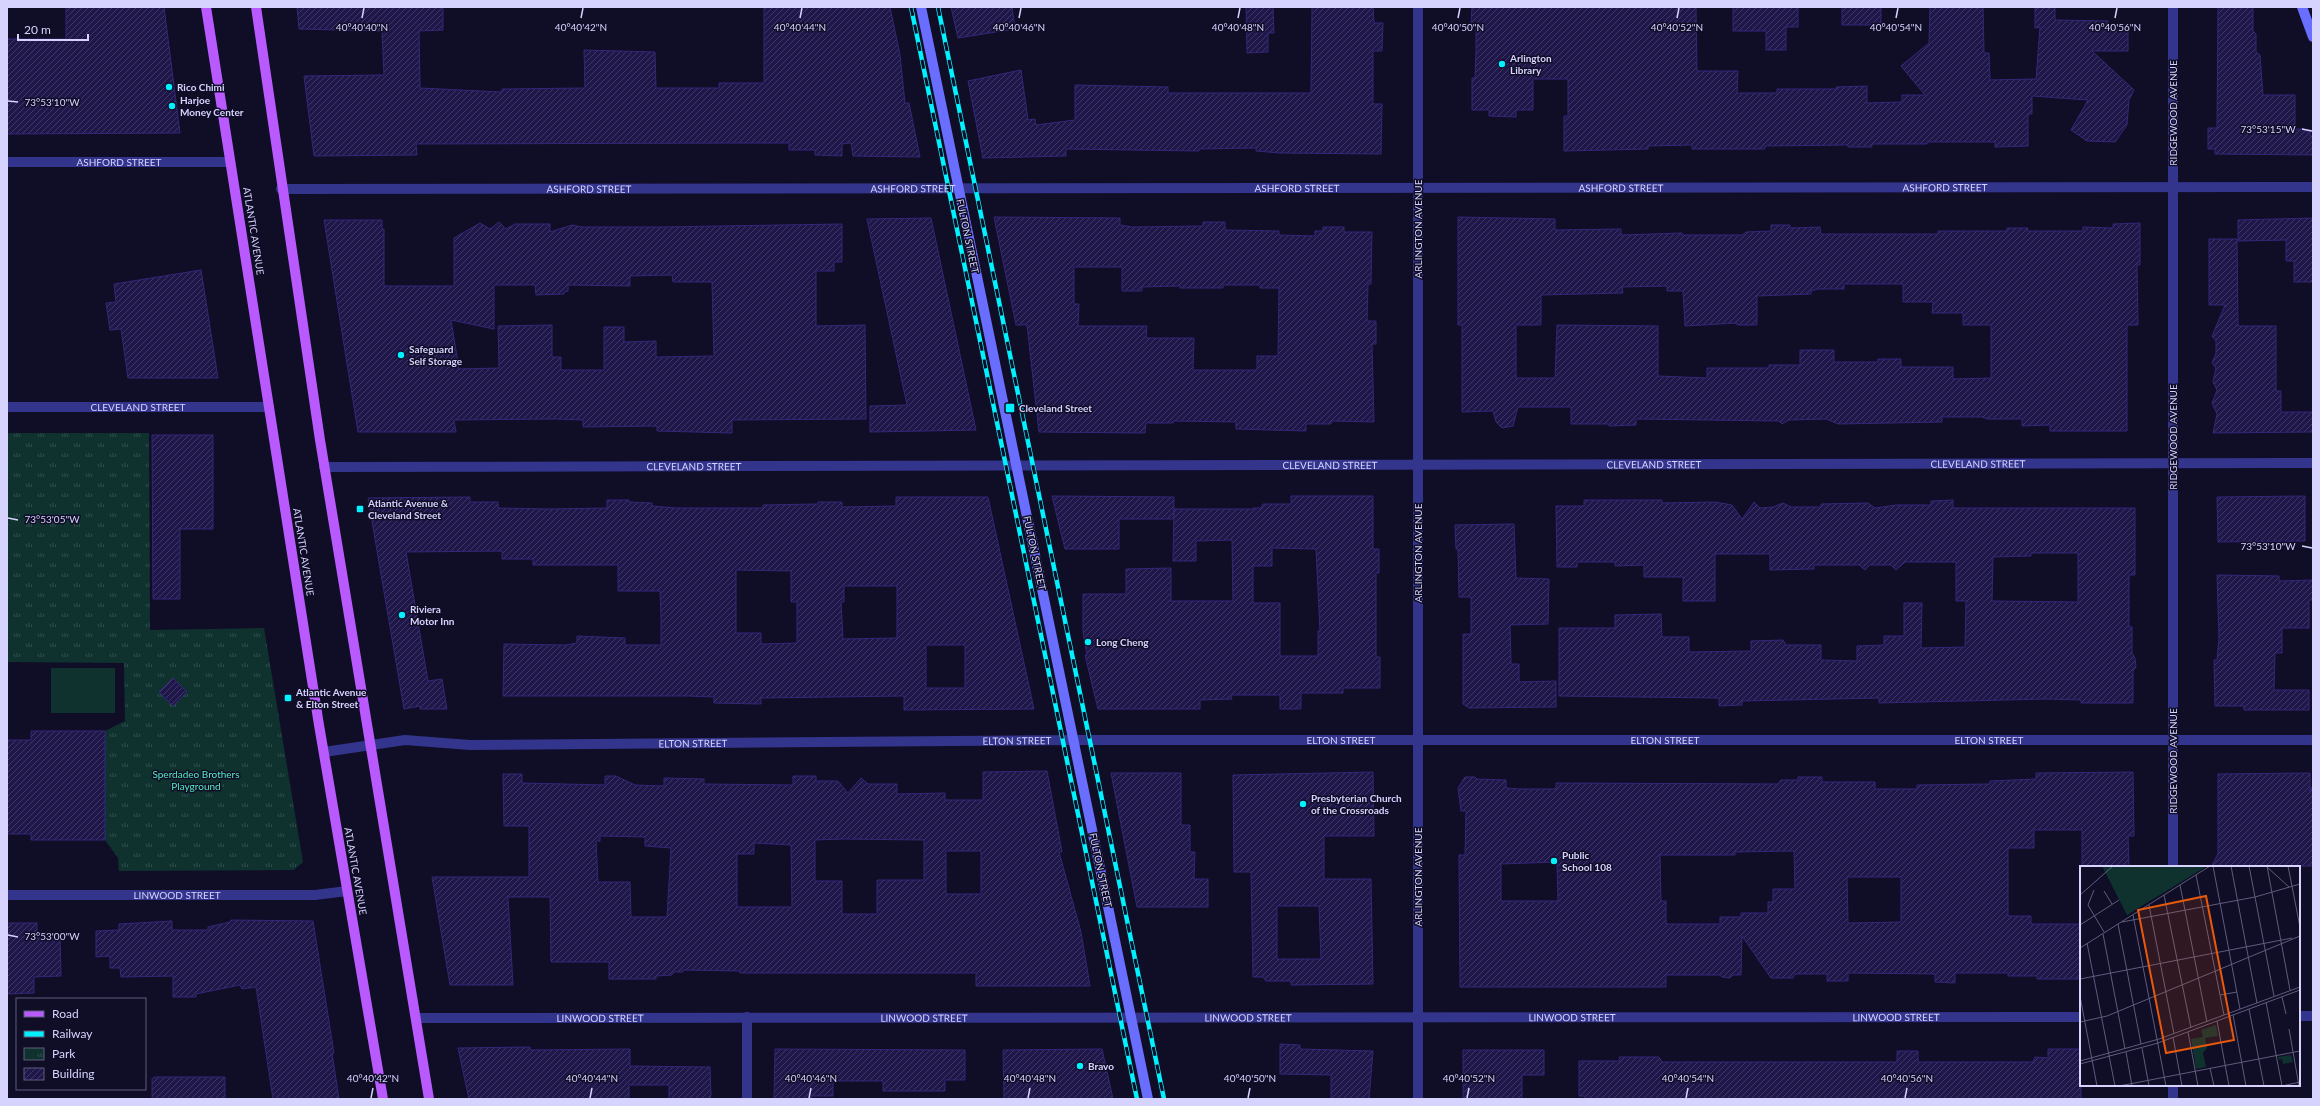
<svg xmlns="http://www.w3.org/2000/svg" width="2320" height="1106" font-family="Lato,sans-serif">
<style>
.grass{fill:#0f322f}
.park{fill:url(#park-tufts)}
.building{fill:url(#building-hatch);stroke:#332778;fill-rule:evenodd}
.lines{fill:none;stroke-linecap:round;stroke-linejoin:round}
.street{stroke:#33348b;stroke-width:10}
.secondary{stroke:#6a6eff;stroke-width:10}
.primary{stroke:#b95aff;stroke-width:10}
.rail-casing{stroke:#00f2fe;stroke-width:4.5}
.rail{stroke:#100d27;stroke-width:3;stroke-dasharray:9;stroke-linecap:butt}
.ticks{fill:none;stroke:#d6d3ff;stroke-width:1.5}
.poi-dot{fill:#00f2fe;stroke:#100d27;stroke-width:1.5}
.labels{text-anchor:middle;stroke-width:3;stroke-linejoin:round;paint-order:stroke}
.poi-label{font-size:10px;font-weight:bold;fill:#d6d3ff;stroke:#100d27;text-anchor:start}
.street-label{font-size:10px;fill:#d6d3ff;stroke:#100d27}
.park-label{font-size:10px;fill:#53ebbd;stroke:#100d27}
.inset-road{fill:none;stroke:#5f5c7d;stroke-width:1}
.view{fill:#e8590c;fill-opacity:0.15;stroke:#e8590c;stroke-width:2}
.inset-edge{fill:none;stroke:#d6d3ff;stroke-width:2}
.ticks-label{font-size:10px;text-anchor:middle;fill:#d6d3ff;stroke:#100d27;stroke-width:3;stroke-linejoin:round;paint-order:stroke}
</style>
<defs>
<pattern id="park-tufts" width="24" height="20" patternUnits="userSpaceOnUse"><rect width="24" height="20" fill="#0f322f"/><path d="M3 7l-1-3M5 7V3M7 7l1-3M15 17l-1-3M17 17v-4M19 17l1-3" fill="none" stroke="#314f4e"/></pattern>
<pattern id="building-hatch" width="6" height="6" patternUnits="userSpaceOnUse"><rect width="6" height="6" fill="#1f174a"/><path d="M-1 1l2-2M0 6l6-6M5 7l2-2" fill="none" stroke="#3f3865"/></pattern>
</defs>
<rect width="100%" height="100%" fill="#100d27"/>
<rect class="grass" x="51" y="668" width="64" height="45"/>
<polygon class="park" points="7,433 149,433 150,630 264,628 303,862 294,870 119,871 118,858 105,840 105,731 125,721 124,663 7,662"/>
<g class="building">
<polygon points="66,7 164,7 180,133 7,134 7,39 66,39"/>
<polygon points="297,7 443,7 443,30 419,31 420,88 502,92 502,89 585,88 584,50 655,52 656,88 719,88 719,83 764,83 764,7 890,7 900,55 905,103 909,103 920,157 853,156 851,143 842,144 842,156 815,155 815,150 789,150 789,143 742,143 416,144 417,155 314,156 304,76 384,75 382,31 299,29"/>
<polygon points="951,7 1012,7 1015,29 958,38"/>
<polygon points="1246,7 1273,7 1274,33 1268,33 1268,52 1247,53"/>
<polygon points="1312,7 1373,7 1374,23 1383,23 1382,51 1373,51 1373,104 1382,104 1381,154 1280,153 1256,151 1256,148 1199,149 1199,151 1066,149 1066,156 983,158 968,81 1021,70 1028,120 1035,119 1036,125 1075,120 1075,85 1168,87 1168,93 1311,93"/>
<polygon points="1472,7 1696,7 1697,71 1738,71 1737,93 1777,93 1777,89 1837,89 1836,87 1867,86 1867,103 1902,102 1902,95 1925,95 1901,66 1929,43 1930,7 1983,7 1984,53 1989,53 1990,80 2036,79 2040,27 2035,28 2035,7 2055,7 2055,20 2108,21 2108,25 2128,25 2128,51 2092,51 2134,90 2129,100 2127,125 2115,142 2087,141 2071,130 2088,100 2032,96 2032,114 2028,114 2028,146 1995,147 1995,142 1927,142 1927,144 1872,144 1872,147 1848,147 1848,145 1765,146 1765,149 1692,149 1692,145 1648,146 1648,149 1564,151 1564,116 1568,116 1568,79 1533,79 1533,110 1516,110 1516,117 1489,116 1489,110 1472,110 1472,78 1475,78 1476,51 1476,25 1471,25"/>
<polygon points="1733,7 1798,7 1798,27 1786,27 1786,50 1766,50 1766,31 1733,31"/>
<rect x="1842" y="7" width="39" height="18"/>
<polygon points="2218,7 2253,7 2253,31 2256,34 2256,52 2260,55 2263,95 2295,95 2295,129 2304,129 2304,131 2310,131 2310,136 2313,136 2313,155 2215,154 2215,149 2208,149 2208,128 2217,128"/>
<path d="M994 217 1120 218V225L1132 227 1203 226V222H1225V230L1279 231V235L1315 236V231H1323V227H1344V232H1372L1371 284H1368L1367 321H1376V344H1372L1374 422 1332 421 1331 424H1306V431L1236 429V422L1173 421V423H1146L1145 433 1039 432 1027 325H1016ZM1074 267H1122V291H1142V287L1180 286V288H1223V285H1260V288H1279L1278 356H1257V370H1193L1194 338H1146L1147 326H1078L1079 304H1074Z"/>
<path d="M1458 217 1555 219V230L1621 229V235L1682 233V235H1742L1746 232 1771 231V225H1790V228L1820 227 1821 234H1938V231H2007V228H2028L2027 231H2083V227L2113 228V224L2140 223V265H2137L2138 325H2127V431H2050V425L2022 426V419H1988L1982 417H1942V422L1838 424 1826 419 1789 420 1782 424 1779 421 1636 419V425L1609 426V424H1571V407H1518L1513 426 1502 428 1496 422 1493 411 1462 412V325H1458ZM1844 284H1903V302H1933L1932 313H1963V325H1991V378L1953 379V367H1901V359H1878V362H1834V350H1800V365H1769V368H1707V378L1658 376V326L1557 325 1555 378H1516V325H1541V295L1623 293 1622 287 1667 286V291H1683L1685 326 1737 323V325H1757V296L1811 294V291L1818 289H1844Z"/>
<polygon points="931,218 976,430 870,432 870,406 907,405 867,219"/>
<polygon points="2313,218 2313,282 2294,282 2294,261 2286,261 2286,240 2238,241 2238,220"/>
<path d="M324 220H382V229H384V286H454V238L480 223 490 229 499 222 506 229 515 224H550V232L572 225 582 227H660L842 224V262H834V271H816V326L865 325 866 419 732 420V433L657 431V426L583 427V420L555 419 454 420 456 432H358ZM672 275 673 282H712L714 356 656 357V341L624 342V327H604V370H561V357H552V325L498 326 499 368 459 369 451 320 494 329V285H535L536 295 564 294V292L568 291V285L630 286V276Z"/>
<polygon points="2209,239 2237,239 2238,326 2276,326 2276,391 2281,391 2281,412 2313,412 2313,432 2213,433 2217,414 2212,403 2217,390 2213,382 2216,368 2212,363 2216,353 2216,341 2212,336 2225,305 2209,305"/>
<polygon points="201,270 218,378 128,378 121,329 110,330 106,303 116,302 114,284"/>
<polygon points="152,435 213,435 213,529 180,529 180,599 153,599"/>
<polygon points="1052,496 1174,497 1174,519 1119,519 1119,549 1065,549"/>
<path d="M1291 496H1373V549H1379V573H1376V657H1380V688H1343V693H1301V709H1280V695H1231L1232 699 1200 700V709H1098L1085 655H1087L1083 632V594H1126V569L1171 568V601H1233L1232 540 1196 541V561H1173L1174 509H1253V508H1261L1263 504H1291ZM1272 548 1316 549 1320 631H1318V656H1280V603H1253V566H1272Z"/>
<polygon points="2305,496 2305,541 2218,542 2217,497"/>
<path d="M470 497V502H498V508L550 509 607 508V500H629V502L652 503V506L677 508H763V505L818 504V502H842V507L896 506V497H988L1034 709 904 710V696L761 698V704L714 703V697L688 696H503L504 644 566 645 577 643V636L625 638V645H661V618L660 591H618V565H533V559H502V551L406 552 428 681 442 679 447 709H420V706L404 709 368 498ZM736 570 791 571V602H797V643L761 644V633H736ZM844 586H897V638L843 639 841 602H844ZM926 645H965V688H926Z"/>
<path d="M1584 500H1662V503L1715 502 1732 505 1742 519 1754 502 1760 508 1773 507 1783 503 1791 507H1821V504L1868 503 1875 508 1896 505H1931V501L1953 500V508H2135V575H2129V627H2132V653L2135 658 2136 667 2133 671V703H2081V700L2047 699 1879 703V698L1742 701V705L1719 706V698L1559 696V628H1615V615L1661 614 1662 637H1689V652L1751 651V641L1783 640 1786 645H1821V660L1857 661V646L1884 645V636H1904V603H1922L1921 648 1965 647 1966 601H1956V562H1905L1896 570 1891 565H1870L1865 570 1859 565H1814V569L1770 570V554H1715V601H1683V577H1644V565L1615 566V562H1577V567H1557L1556 506H1584ZM2031 553H2078V602L1992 601 1993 557 2031 556Z"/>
<polygon points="1514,524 1516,578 1549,579 1548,624 1510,625 1511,664 1519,664 1519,682 1556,681 1556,707 1469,708 1463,704 1463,634 1471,634 1471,597 1459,597 1458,549 1456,549 1455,525"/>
<polygon points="2217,575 2279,576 2279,581 2313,580 2313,600 2309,600 2309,628 2282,628 2282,653 2275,653 2274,690 2309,690 2309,710 2244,710 2244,706 2215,706 2214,660 2217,660 2219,638"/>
<polygon points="173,678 187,692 173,706 159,692"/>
<polygon points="31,731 105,731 105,840 31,840 31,834 7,834 7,740 31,740"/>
<path d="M1047 771 1062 852H1059L1081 932 1090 986H976V973H740V971L683 970V972H674L672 975 656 976V979H609V962H551L550 897H508L513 985H450L432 877H529V826H504L503 774H522V783L605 785V776H616L635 785 664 786V778L704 779V784L793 785V776H816V781H838L848 793 861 778 868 784H897V794L945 793V800H983V772ZM600 836 645 837V846L671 848 667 917H631L630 882H598L596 841H600ZM843 839 924 840V880H877V914H842V881H815V840ZM754 843 791 845 792 907H737V854H754ZM946 851H981V894H946Z"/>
<path d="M1373 772 1374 836H1324V879H1371L1373 984 1291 985V981H1266L1263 977H1253L1251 872H1234L1233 775ZM1277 906H1319L1321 959H1277Z"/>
<path d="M2133 772 2134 836H2128L2129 867H2082V830H2034V848H2008V916H2031V924H2081V979H2037V976H2008V973H1955V983L1935 982V974L1848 973V981H1827V974H1795L1793 978H1771L1742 936 1741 975H1733L1730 978 1722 977 1720 975H1666V987H1460L1459 855H1465L1466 811H1461L1458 788 1465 777H1475L1477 779 1506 780V788L1520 789H1556V783L1778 784 1781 780H1798V777H1822V782H1875V789H1917V785L1990 784V781L2036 779V773ZM1794 851 1795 889H1773V902H1768V913H1741V917H1720V924H1666V901H1661L1660 855H1735V852ZM1557 862 1558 901H1501V864ZM1847 877H1901V922L1848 923Z"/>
<polygon points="1111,773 1181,773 1181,825 1190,825 1190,852 1195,852 1194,879 1208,879 1208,907 1137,907"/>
<polygon points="2310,773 2310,792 2313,785 2313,866 2211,867 2218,854 2218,774"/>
<polygon points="231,920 313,921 334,1053 332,1053 339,1099 273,1099 256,987 242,989 240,985 196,994 196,997 173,997 173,976 121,977 120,968 110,968 110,956 96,957 96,931 119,930 119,924 172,921 172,930 208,930 208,927 230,922"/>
<polygon points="7,923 37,923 37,938 60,937 61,976 34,977 34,993 7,994"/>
<polygon points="1280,1044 1300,1045 1300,1049 1373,1051 1369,1099 1331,1099 1331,1075 1280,1074"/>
<polygon points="530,1047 530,1050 630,1049 630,1066 710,1067 711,1095 710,1099 669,1099 669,1085 629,1085 629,1099 469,1099 458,1048"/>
<polygon points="775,1049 965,1050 965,1080 945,1080 945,1091 883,1091 883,1081 833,1081 833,1096 811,1096 811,1099 774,1099"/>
<polygon points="1102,1049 1113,1099 1004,1099 1003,1050"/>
<polygon points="2048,1049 2081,1049 2081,1099 1585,1099 1585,1096 1579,1096 1579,1061 1620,1061 1619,1057 1659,1057 1662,1062 1897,1062 1897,1051 1918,1051 1918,1062 2033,1062 2035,1057 2048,1058"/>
<polygon points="1463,1050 1544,1050 1544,1075 1522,1075 1522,1099 1463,1099"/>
<polygon points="154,1077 225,1077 225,1099 152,1099 152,1079"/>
</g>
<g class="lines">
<g class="street">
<polyline points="2173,7 2173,867"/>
<path id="s1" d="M7 162H230"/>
<path id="s2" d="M281 189 2313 187"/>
<path id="s3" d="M7 407H269"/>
<path id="s4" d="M324 467 2313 463"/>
<path id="s5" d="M324 752 405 740 470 745 1074 740H2313"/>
<path id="s6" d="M7 895H315L347 891"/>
<polyline points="2299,1016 2313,1016"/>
<path id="s7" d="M416 1018 2081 1017"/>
<polyline points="747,1099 747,1017"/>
<polyline points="1418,1099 1418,7"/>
<polyline points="2173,1099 2173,1085"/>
</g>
<g class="secondary">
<polyline points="921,7 1148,1099"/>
<polyline points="2302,7 2313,37"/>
</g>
<g class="primary">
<polyline points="206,7 319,725 383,1099"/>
<polyline points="256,7 320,440 429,1099"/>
</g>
<defs>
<g id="rail">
<polyline points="911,7 1137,1099"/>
<polyline points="938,7 1164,1099"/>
</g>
</defs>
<use href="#rail" class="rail-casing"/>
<use href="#rail" class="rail"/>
</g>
<path class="ticks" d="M362 18 364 8M581 18 583 8M800 18 802 8M1019 18 1021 8M1238 18 1240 8M1458 18 1460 8M1677 18 1679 8M1896 18 1898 8M2115 18 2117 8M8 101 18 102M2302 129 2312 131M8 518 18 520M2302 546 2312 548M8 935 18 937M371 1098 373 1088M590 1098 592 1088M809 1098 811 1088M1028 1098 1030 1088M1248 1098 1250 1088M1467 1098 1469 1088M1686 1098 1688 1088M1905 1098 1907 1088"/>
<g class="poi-dot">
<circle cx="1502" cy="64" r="4"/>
<circle cx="169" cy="87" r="4"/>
<circle cx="172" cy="106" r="4"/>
<circle cx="401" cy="355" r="4"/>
<rect x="1005" y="403" width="10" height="10" rx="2"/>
<rect x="356" y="505" width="8" height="8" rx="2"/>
<circle cx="402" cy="615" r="4"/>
<circle cx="1088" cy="642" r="4"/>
<rect x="284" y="694" width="8" height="8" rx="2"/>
<circle cx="1303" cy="804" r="4"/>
<circle cx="1554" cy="861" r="4"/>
<circle cx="1080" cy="1066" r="4"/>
</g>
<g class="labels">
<g class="poi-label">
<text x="1510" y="62">Arlington<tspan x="1510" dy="12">Library</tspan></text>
<text x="177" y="91">Rico Chimi</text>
<text x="180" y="104">Harjoe<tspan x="180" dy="12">Money Center</tspan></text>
<text x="409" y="353">Safeguard<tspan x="409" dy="12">Self Storage</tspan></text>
<text x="1019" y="412">Cleveland Street</text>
<text x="368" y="507">Atlantic Avenue &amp;<tspan x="368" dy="12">Cleveland Street</tspan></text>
<text x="410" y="613">Riviera<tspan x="410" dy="12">Motor Inn</tspan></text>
<text x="1096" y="646">Long Cheng</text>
<text x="296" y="696">Atlantic Avenue<tspan x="296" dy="12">&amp; Elton Street</tspan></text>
<text x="1311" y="802">Presbyterian Church<tspan x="1311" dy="12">of the Crossroads</tspan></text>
<text x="1562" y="859">Public<tspan x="1562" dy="12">School 108</tspan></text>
<text x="1088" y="1070">Bravo</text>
</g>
<g class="street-label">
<text transform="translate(2173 113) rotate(-90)" y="4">RIDGEWOOD AVENUE</text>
<text dy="4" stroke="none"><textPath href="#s1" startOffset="112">ASHFORD STREET</textPath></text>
<text dy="4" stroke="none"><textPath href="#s2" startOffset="632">ASHFORD STREET</textPath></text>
<text dy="4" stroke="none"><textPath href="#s2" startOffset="1016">ASHFORD STREET</textPath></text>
<text dy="4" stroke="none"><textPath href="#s2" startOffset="1340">ASHFORD STREET</textPath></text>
<text dy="4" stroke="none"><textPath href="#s2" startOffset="308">ASHFORD STREET</textPath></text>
<text dy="4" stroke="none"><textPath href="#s2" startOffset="1664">ASHFORD STREET</textPath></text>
<text transform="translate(1418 229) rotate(-90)" y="4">ARLINGTON AVENUE</text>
<text transform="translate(254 231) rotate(81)" y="4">ATLANTIC AVENUE</text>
<text transform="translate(968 236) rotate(78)" y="4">FULTON STREET</text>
<text dy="4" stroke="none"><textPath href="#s3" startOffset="131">CLEVELAND STREET</textPath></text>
<text transform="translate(2173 437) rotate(-90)" y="4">RIDGEWOOD AVENUE</text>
<text dy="4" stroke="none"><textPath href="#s4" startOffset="1006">CLEVELAND STREET</textPath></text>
<text dy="4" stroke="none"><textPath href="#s4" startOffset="1330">CLEVELAND STREET</textPath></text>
<text dy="4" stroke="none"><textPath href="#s4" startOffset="1654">CLEVELAND STREET</textPath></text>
<text dy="4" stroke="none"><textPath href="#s4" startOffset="370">CLEVELAND STREET</textPath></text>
<text transform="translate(304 552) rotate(81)" y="4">ATLANTIC AVENUE</text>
<text transform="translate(1035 553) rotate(78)" y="4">FULTON STREET</text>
<text transform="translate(1418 553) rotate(-90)" y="4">ARLINGTON AVENUE</text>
<text dy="4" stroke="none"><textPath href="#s5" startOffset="1666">ELTON STREET</textPath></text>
<text dy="4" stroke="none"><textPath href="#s5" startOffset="694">ELTON STREET</textPath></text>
<text dy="4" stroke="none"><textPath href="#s5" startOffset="1018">ELTON STREET</textPath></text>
<text dy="4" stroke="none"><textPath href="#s5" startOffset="1342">ELTON STREET</textPath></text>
<text dy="4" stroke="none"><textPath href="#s5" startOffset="370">ELTON STREET</textPath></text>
<text transform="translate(2173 761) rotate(-90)" y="4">RIDGEWOOD AVENUE</text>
<text transform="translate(1101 870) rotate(78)" y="4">FULTON STREET</text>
<text transform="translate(356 871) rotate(80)" y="4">ATLANTIC AVENUE</text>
<text transform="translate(1418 877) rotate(-90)" y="4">ARLINGTON AVENUE</text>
<text dy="4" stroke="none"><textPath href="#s6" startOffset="170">LINWOOD STREET</textPath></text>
<text dy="4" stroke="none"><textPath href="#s7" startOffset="508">LINWOOD STREET</textPath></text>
<text dy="4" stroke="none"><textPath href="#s7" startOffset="832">LINWOOD STREET</textPath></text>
<text dy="4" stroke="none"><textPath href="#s7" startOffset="1156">LINWOOD STREET</textPath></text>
<text dy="4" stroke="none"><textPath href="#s7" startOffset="1480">LINWOOD STREET</textPath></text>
<text dy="4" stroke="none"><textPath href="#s7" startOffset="184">LINWOOD STREET</textPath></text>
</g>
<g class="park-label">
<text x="196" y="778">Sperdadeo Brothers<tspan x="196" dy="12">Playground</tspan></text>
</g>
</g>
<g transform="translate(2080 866)">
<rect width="220" height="220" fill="#100d27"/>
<path d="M22 0H127L47 49ZM136 159 138 170 125 172 127 182 123 187 126 201 116 203 111 173 123 171 121 164ZM211 189 213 196 203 198 202 193 199 194 198 191Z" fill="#0f322f"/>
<path class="inset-road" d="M133 0 160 143M151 0 177 137M169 0 175 31 220 18M187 0 210 124M208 0 220 61M187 1 209 21M116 9 144 149M100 19 127 156M14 24 8 39 24 66M24 25 32 38M0 29 33 0M84 29 111 162M69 39 94 168M53 49 86 220M42 56 175 31 194 130M38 58 61 178M0 59 39 34M23 68 45 183M7 77 35 220M0 82 130 0M0 113 212 72M140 129 157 126M0 130 17 220M202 131 206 148M186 136 202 220M169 143 184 220M153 149 166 220M137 155 149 220M0 156 27 150 220 70M209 163 219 220M108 166 118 220M93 171 102 220M62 182 69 220M46 186 52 220M0 195 79 173 220 121M0 198 78 177 220 124M130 202 134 220M39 220 220 185M202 220 220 216"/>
<path class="view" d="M126 30 154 174 86 187 58 44Z"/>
<rect width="220" height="220" class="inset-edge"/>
</g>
<g class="ticks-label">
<text x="362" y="31">40°40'40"N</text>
<text x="581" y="31">40°40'42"N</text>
<text x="800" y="31">40°40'44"N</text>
<text x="1019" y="31">40°40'46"N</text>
<text x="1238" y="31">40°40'48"N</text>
<text x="1458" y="31">40°40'50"N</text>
<text x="1677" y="31">40°40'52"N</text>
<text x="1896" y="31">40°40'54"N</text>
<text x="2115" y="31">40°40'56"N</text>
<text x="52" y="106">73°53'10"W</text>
<text x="2268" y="133">73°53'15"W</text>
<text x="52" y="523">73°53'05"W</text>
<text x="2268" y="550">73°53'10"W</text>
<text x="52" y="940">73°53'00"W</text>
<text x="373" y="1082">40°40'42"N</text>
<text x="592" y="1082">40°40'44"N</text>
<text x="811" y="1082">40°40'46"N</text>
<text x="1030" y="1082">40°40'48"N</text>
<text x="1250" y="1082">40°40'50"N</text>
<text x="1469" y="1082">40°40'52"N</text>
<text x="1688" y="1082">40°40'54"N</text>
<text x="1907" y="1082">40°40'56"N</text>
</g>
<rect width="2320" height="1106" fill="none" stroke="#d6d3ff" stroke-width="16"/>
<rect x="16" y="998" width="130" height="92" fill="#100d27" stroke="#5f5c7d"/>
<rect x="24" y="1011" width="20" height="6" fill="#b95aff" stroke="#5f5c7d"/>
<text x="52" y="1018" font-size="12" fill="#d6d3ff">Road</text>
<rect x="24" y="1031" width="20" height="6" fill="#00f2fe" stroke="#5f5c7d"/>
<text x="52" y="1038" font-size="12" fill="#d6d3ff">Railway</text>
<rect x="24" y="1048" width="20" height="12" fill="url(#park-tufts)" stroke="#5f5c7d"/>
<text x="52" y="1058" font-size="12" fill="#d6d3ff">Park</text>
<rect x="24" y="1068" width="20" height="12" fill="url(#building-hatch)" stroke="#5f5c7d"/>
<text x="52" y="1078" font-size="12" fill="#d6d3ff">Building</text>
<path d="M18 34v6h70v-6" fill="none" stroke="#d6d3ff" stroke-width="2"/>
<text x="24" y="34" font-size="12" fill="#d6d3ff" stroke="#100d27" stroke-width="3" paint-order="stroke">20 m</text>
</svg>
